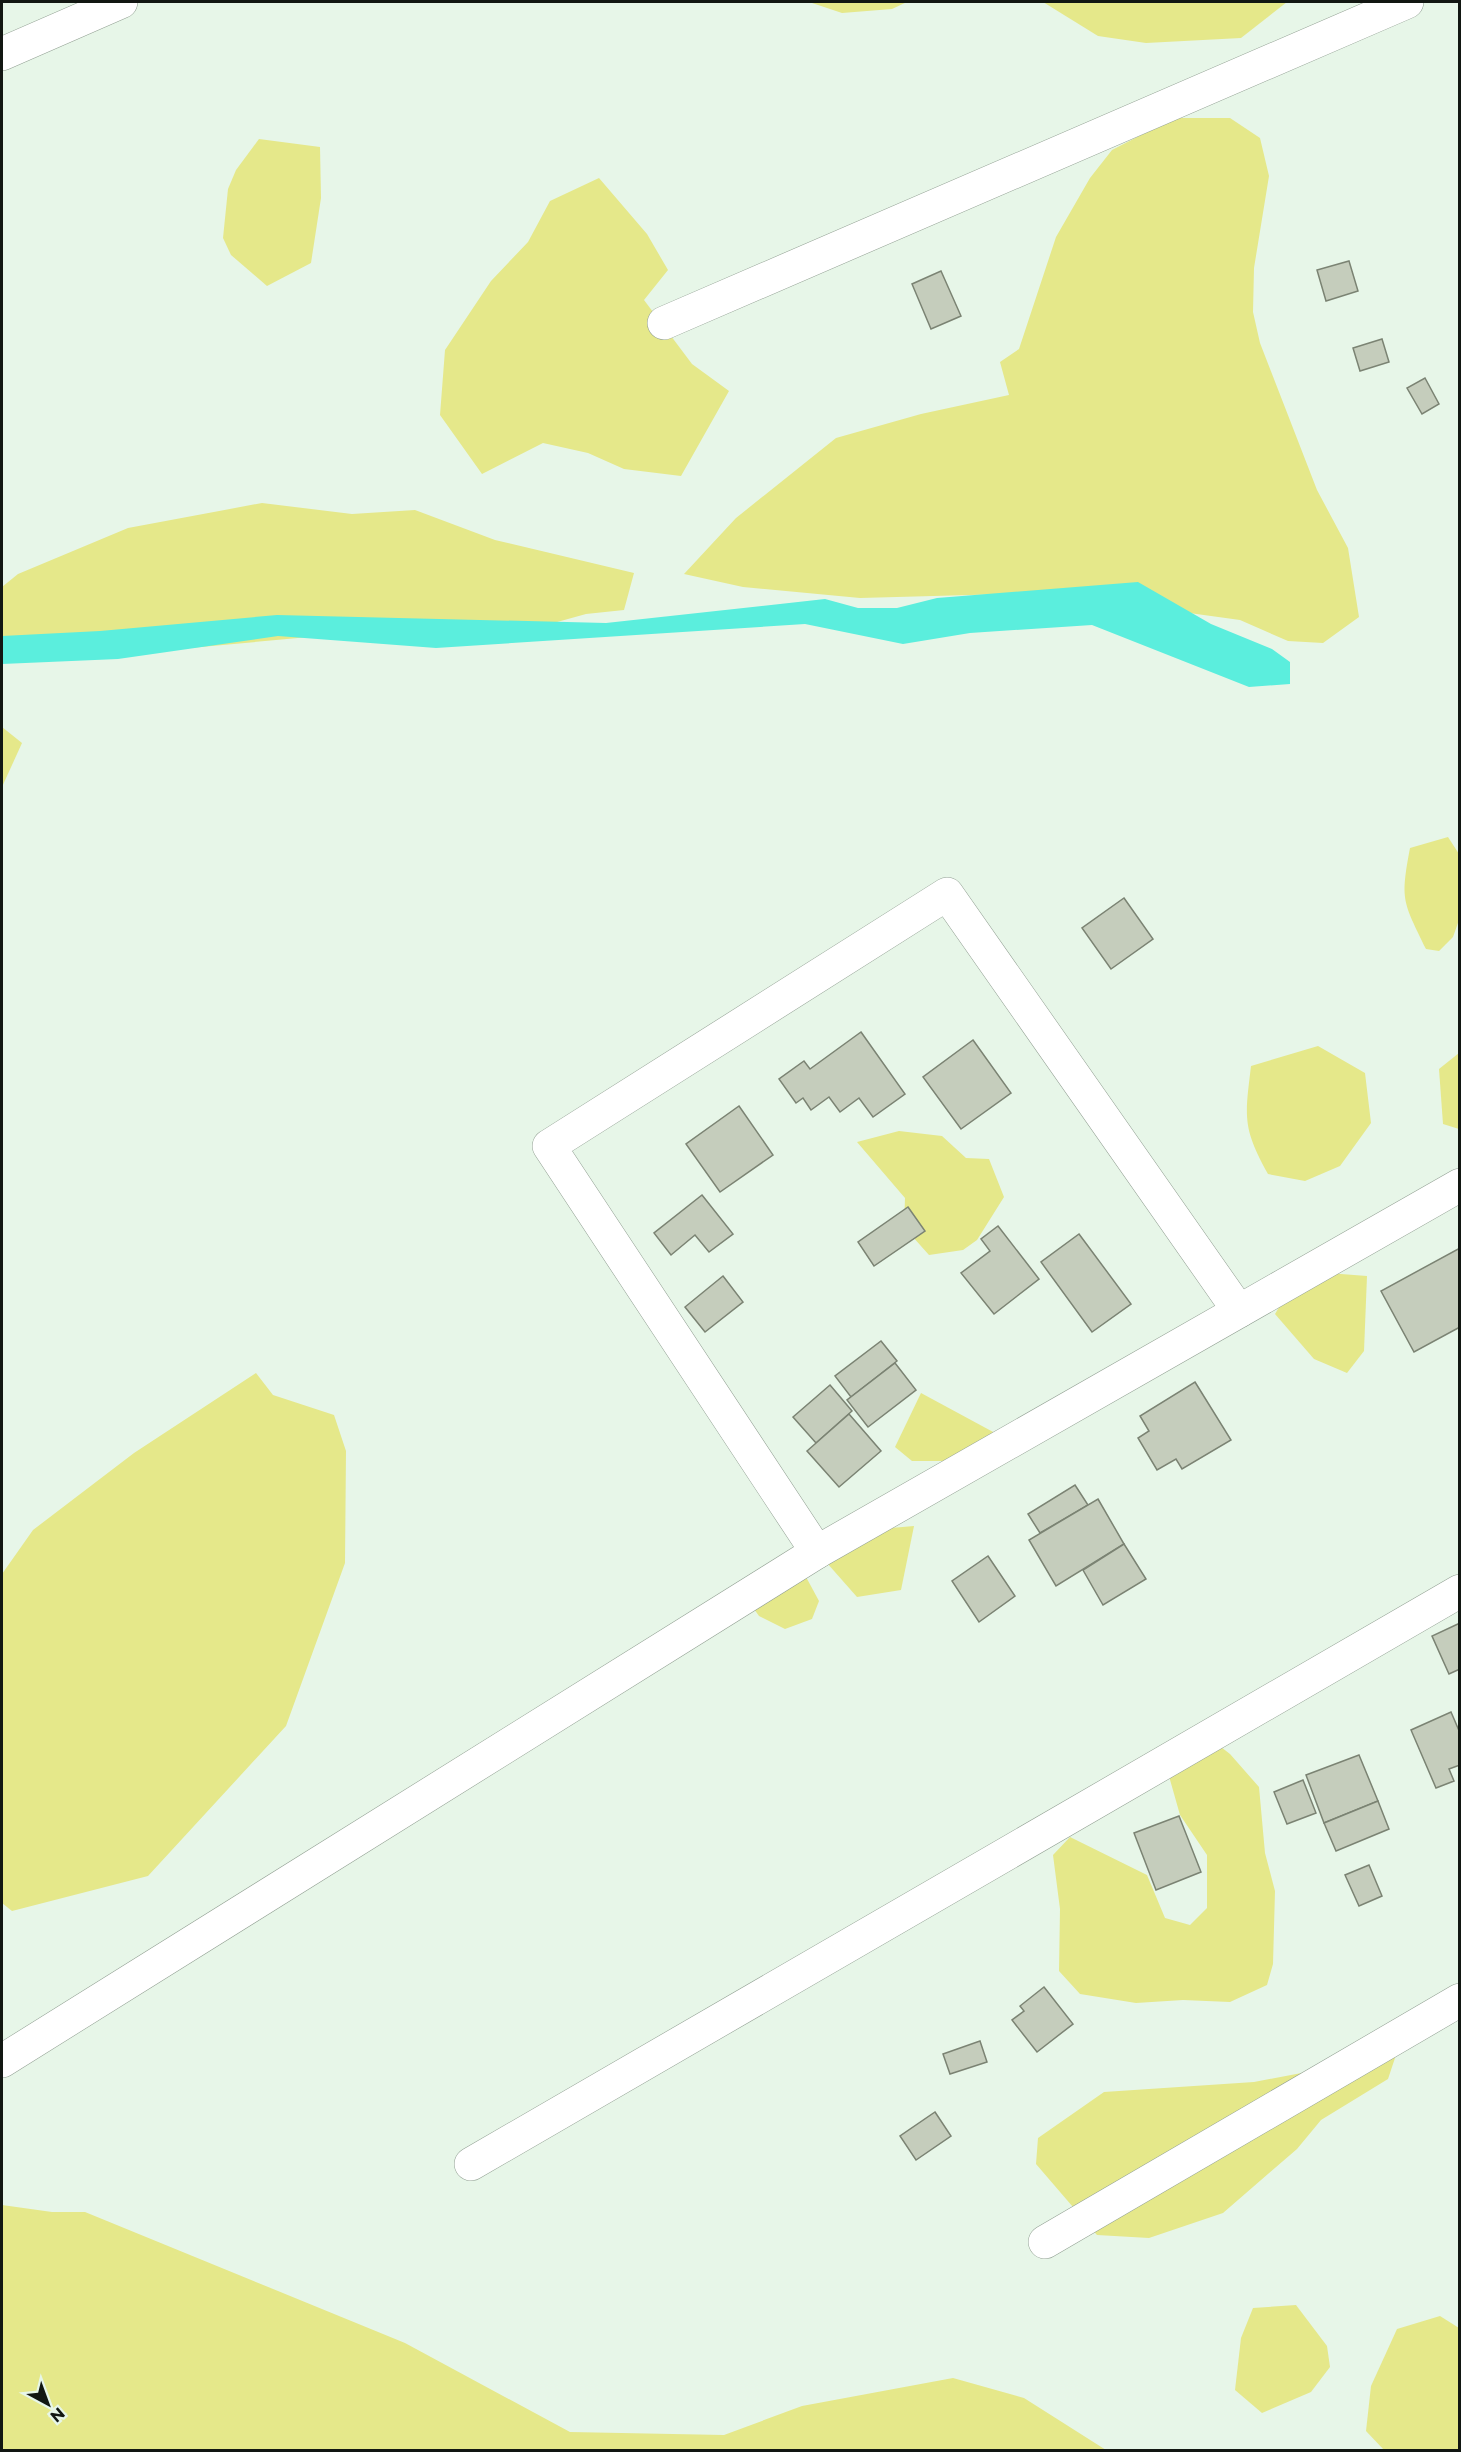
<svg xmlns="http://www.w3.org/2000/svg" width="1461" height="2452" font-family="Montserrat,sans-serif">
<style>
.green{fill:#e5e88a}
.water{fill:#5beedd}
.building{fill:#c5cdbc;stroke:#7b8373;stroke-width:1.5}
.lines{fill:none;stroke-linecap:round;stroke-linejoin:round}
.minor-casing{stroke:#92a093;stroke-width:34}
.minor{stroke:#fff;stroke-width:33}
</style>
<rect width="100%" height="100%" fill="#e7f6e8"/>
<g class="green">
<polygon points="809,2 907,2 892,9 842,13"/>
<polygon points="1043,2 1287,2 1241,38 1146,43 1098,36"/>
<polygon points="1174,118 1230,118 1260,138 1269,176 1254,268 1253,312 1260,343 1317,490 1348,548 1359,617 1323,643 1288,641 1240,620 1153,608 1007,594 860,598 743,587 684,574 736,518 836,438 921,414 1009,395 1000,362 1019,349 1056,237 1090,178 1112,150"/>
<polygon points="259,139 320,147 321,198 311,263 267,286 231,255 223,238 228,189 236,170"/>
<polygon points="599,178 647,234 668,270 644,300 692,364 729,391 681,476 624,469 588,453 543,443 482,474 440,415 445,350 491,281 528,242 550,201"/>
<polygon points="262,503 352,514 415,510 495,540 634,573 624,610 586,614 521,632 353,633 179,649 2,636 2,587 18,574 128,528"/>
<polygon points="2,727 22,743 2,787"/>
<path d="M1448 837 1459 854V920L1453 937 1439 951 1426 949C1403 901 1400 901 1410 848Z"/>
<path d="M1318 1046 1365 1073 1371 1123 1340 1166 1305 1181 1268 1174C1242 1127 1245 1117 1251 1066Z"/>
<polygon points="1459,1053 1459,1129 1443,1124 1439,1069"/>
<polygon points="899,1131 942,1136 966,1158 989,1159 1004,1197 977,1240 963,1250 929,1255 904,1227 905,1198 857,1142"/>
<polygon points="1328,1273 1367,1276 1364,1351 1347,1373 1314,1359 1275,1314 1284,1299"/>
<polygon points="256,1373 273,1395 334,1415 346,1451 345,1563 286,1726 148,1876 12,1911 2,1903 2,1574 33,1530 134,1453"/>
<polygon points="921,1393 995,1433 980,1461 912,1461 895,1447"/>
<polygon points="914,1526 901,1590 857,1597 827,1563 868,1530"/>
<polygon points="799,1564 819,1601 812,1619 785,1629 759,1616 749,1602"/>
<polygon points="1199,1730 1230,1754 1259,1787 1265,1853 1275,1891 1273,1964 1267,1985 1230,2002 1183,2000 1136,2003 1080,1994 1059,1971 1060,1909 1053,1855 1070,1837 1147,1875 1165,1918 1190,1925 1207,1908 1207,1855 1180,1815 1163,1755"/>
<polygon points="1396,2055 1388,2079 1321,2120 1297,2149 1223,2213 1149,2238 1097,2235 1036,2164 1038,2138 1104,2092 1254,2082"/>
<polygon points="2,2205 52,2212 85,2212 405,2343 570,2432 724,2435 802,2406 953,2378 1024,2398 1106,2450 2,2450"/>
<polygon points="1296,2305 1327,2346 1330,2367 1311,2392 1262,2413 1235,2390 1241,2338 1253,2308"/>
<polygon points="1440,2316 1459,2328 1459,2450 1384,2450 1366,2431 1371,2386 1397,2329"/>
</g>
<polygon class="water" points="1138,582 1211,624 1272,649 1290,662 1290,684 1249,687 1092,625 970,633 903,644 805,624 436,648 278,636 118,659 2,664 2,636 100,631 277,615 606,623 825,599 858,608 897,608 937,598"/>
<g class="building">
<polygon points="1349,261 1358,291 1326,301 1317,270"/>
<polygon points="941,271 961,316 931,329 912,284"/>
<polygon points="1382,339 1389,362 1360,371 1353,348"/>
<polygon points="1425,378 1439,404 1422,414 1407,388"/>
<polygon points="1124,898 1153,939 1111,969 1082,928"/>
<polygon points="861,1032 905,1094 873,1117 859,1098 840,1112 829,1097 811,1110 803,1098 796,1103 779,1079 804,1061 810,1069"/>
<polygon points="973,1040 1011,1093 961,1129 923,1077"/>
<polygon points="739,1106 773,1155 720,1192 686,1144"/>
<polygon points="702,1195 733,1234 709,1252 695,1235 671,1255 654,1233"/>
<polygon points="908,1207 925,1231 874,1266 858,1242"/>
<polygon points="998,1226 1039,1279 994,1314 961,1273 990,1251 981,1239"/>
<polygon points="1079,1234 1131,1304 1092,1332 1041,1262"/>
<polygon points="1460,1248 1460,1327 1414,1352 1381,1291"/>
<polygon points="723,1276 743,1302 705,1332 685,1307"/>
<polygon points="881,1341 897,1361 851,1397 835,1376"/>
<polygon points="895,1363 916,1390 868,1427 847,1400"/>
<polygon points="1195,1382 1231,1440 1182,1469 1176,1459 1157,1470 1138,1438 1149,1431 1140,1416"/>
<polygon points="830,1385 852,1411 816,1443 793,1417"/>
<polygon points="849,1414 881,1451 839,1487 807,1451"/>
<polygon points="1075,1485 1088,1505 1040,1533 1028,1514"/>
<polygon points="1098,1499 1124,1544 1056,1586 1029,1540"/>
<polygon points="1124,1544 1146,1579 1103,1605 1083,1570"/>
<polygon points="988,1556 1015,1596 979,1622 952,1581"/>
<polygon points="1460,1623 1460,1669 1449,1674 1432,1636"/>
<polygon points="1451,1712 1460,1733 1460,1765 1449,1769 1454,1781 1436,1788 1411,1730"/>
<polygon points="1359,1755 1378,1801 1324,1823 1306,1775"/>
<polygon points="1303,1780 1316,1813 1287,1824 1274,1792"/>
<polygon points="1378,1801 1389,1829 1336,1851 1324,1823"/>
<polygon points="1179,1816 1201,1872 1156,1890 1134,1833"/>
<polygon points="1369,1865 1382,1896 1359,1906 1345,1875"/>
<polygon points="1044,1987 1073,2024 1037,2052 1012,2020 1024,2011 1020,2006"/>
<polygon points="980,2041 987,2062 950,2074 943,2054"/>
<polygon points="935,2112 951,2136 916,2160 900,2136"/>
</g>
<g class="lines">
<defs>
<g id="minor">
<polyline points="2,54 121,2"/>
<polyline points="664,323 1407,2"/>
<polyline points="817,1552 549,1146 947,894 1239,1311"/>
<polyline points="2,2061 817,1552 1460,1185"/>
<polyline points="471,2164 1460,1591"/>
<polyline points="1045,2242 1460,2000"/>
</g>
</defs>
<use href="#minor" class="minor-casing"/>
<use href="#minor" class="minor"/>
</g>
<rect width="1461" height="2452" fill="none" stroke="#121712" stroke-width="6"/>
<g transform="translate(48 2404) rotate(139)" stroke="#e7f6e8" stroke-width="4.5" paint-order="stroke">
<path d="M0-4.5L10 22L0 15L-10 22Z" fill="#121712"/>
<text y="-9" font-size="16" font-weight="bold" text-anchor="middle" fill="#121712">N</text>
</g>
</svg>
